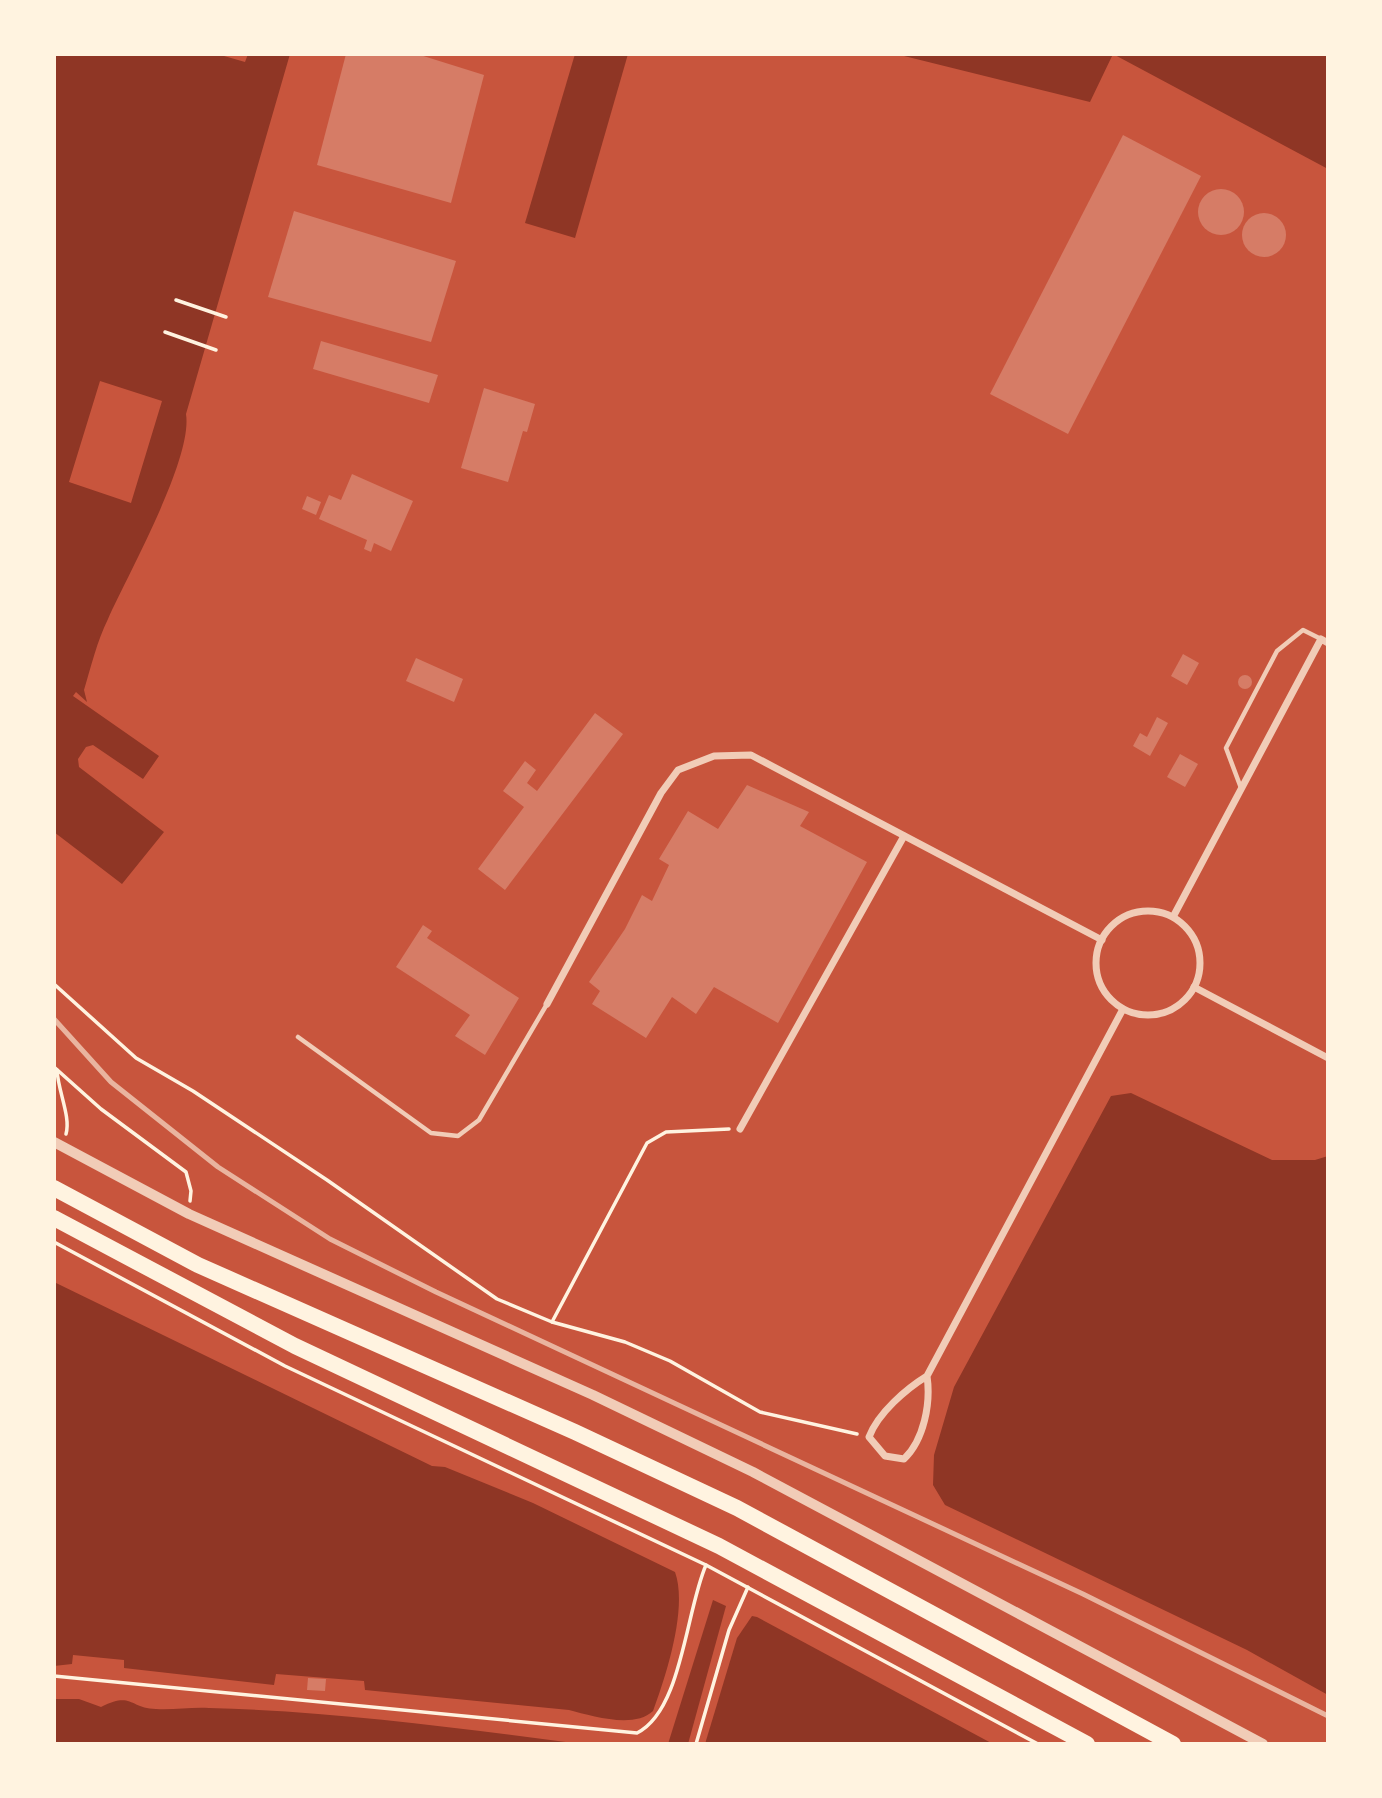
<svg xmlns="http://www.w3.org/2000/svg" width="1382" height="1798" font-family="Overpass,sans-serif">
<style>
.water{fill:#8f3625;fill-rule:evenodd}
.building{fill:#d67c66}
.lines{fill:none;stroke-linecap:round;stroke-linejoin:round}
.path{stroke:#fff3e0;stroke-width:3.5}
.service{stroke:#f1ccb7;stroke-width:4.5}
.minor{stroke:#f1ccb7;stroke-width:7}
.tertiary{stroke:#f1ccb7;stroke-width:10}
.motorway{stroke:#fff3e0;stroke-width:16}
.rail{stroke:#e9b49f;stroke-width:5}
</style>
<rect width="100%" height="100%" fill="#c8553d"/>
<g class="water">
<path d="M54 54H217L245 62 248 54H290L186 414C193 459 128 574 108 619 97 641 91 667 84 690L87 702 76 692 73 696 159 756 143 779 93 745 86 747 78 759 79 767 164 832 122 884 54 832ZM100 381 162 401 131 503 69 482Z"/>
<polygon points="575,54 628,54 575,238 525,223"/>
<polygon points="896,54 1328,54 1328,169 1113,54 1090,102"/>
<polygon points="1131,1093 1272,1160 1315,1160 1328,1156 1328,1695 1247,1650 945,1505 933,1485 934,1455 954,1387 1111,1096"/>
<path d="M54 1282 432 1466 445 1467 533 1503 675 1572C688 1608 666 1676 653 1711 634 1729 592 1716 569 1710L365 1690 364 1681 276 1674 274 1685 124 1668V1660L73 1655 72 1664 54 1666Z"/>
<polygon points="713,1600 726,1606 688,1744 668,1744"/>
<polygon points="752,1616 757,1617 993,1744 705,1744 737,1638"/>
<path d="M54 1699H79L101 1707C132 1691 129 1708 156 1709 174 1710 191 1707 209 1708 333 1711 458 1728 581 1744H54Z"/>
</g>
<g class="building">
<polygon points="346,54 417,54 484,75 451,203 317,165"/>
<polygon points="1123,135 1201,176 1068,434 990,394"/>
<circle cx="1221" cy="212" r="23"/>
<polygon points="294,211 456,261 431,342 268,297"/>
<circle cx="1264" cy="235" r="22"/>
<polygon points="321,341 438,375 429,403 313,369"/>
<polygon points="484,388 535,404 527,432 523,431 508,482 461,468"/>
<polygon points="352,474 413,501 391,551 374,543 371,552 364,549 367,540 319,519 329,495 341,500"/>
<polygon points="307,496 321,502 316,515 302,509"/>
<polygon points="1183,654 1199,663 1187,685 1171,676"/>
<polygon points="416,658 463,679 454,702 406,681"/>
<circle cx="1245" cy="682" r="7"/>
<polygon points="595,713 623,734 505,890 478,869 524,807 503,791 525,761 536,770 527,783 537,791"/>
<polygon points="1157,717 1168,723 1150,756 1133,746 1140,733 1147,737"/>
<polygon points="1180,754 1198,764 1185,787 1167,777"/>
<polygon points="747,785 809,812 800,826 867,862 778,1023 714,987 696,1014 672,997 646,1038 592,1004 600,991 589,982 625,929 642,895 652,901 669,865 659,859 688,811 718,829"/>
<polygon points="423,925 432,931 427,938 519,998 485,1055 455,1036 470,1015 396,967"/>
<polygon points="308,1678 326,1679 325,1691 307,1690"/>
</g>
<g class="lines">
<g class="path">
<polyline points="176,300 226,317"/>
<polyline points="165,332 216,350"/>
<polyline points="54,984 136,1058 193,1091 327,1180 497,1299 552,1322 625,1342 670,1361 760,1412 857,1434"/>
<polyline points="54,1067 101,1109 186,1172 191,1191 190,1201"/>
<path d="M57 1070C58 1091 71 1117 66 1134"/>
<polyline points="54,1242 285,1366 706,1565 1038,1744"/>
<polyline points="552,1322 647,1143 666,1132 729,1129"/>
<path d="M54 1676 637 1733C682 1711 686 1610 706 1565"/>
<polyline points="696,1744 729,1630 748,1587"/>
</g>
<g class="service">
<polyline points="1241,788 1226,748 1277,651 1303,630 1321,639"/>
<polyline points="298,1037 431,1133 458,1136 479,1120 547,1004"/>
</g>
<g class="minor">
<circle cx="1148" cy="963" r="52"/>
<polyline points="1173,917 1321,639 1328,643"/>
<polyline points="1194,987 1328,1058"/>
<polyline points="547,1004 661,793 678,770 714,756 751,755 1102,940"/>
<polyline points="740,1129 904,836"/>
<path d="M927 1376C931 1403 924 1440 904 1459L885 1456 869 1437C878 1413 906 1389 927 1376L1123 1009"/>
</g>
<polyline class="tertiary" points="54,1142 189,1214 593,1395 753,1472 1263,1744"/>
<g class="motorway">
<polyline points="54,1188 198,1265 575,1432 737,1508 1173,1744"/>
<polyline points="54,1218 295,1346 719,1546 1087,1744"/>
</g>
<polyline class="rail" points="54,1019 111,1082 218,1167 330,1239 436,1292 1083,1594 1328,1716"/>
</g>
<rect width="1382" height="1798" fill="none" stroke="#fff3e0" stroke-width="112"/>
</svg>
